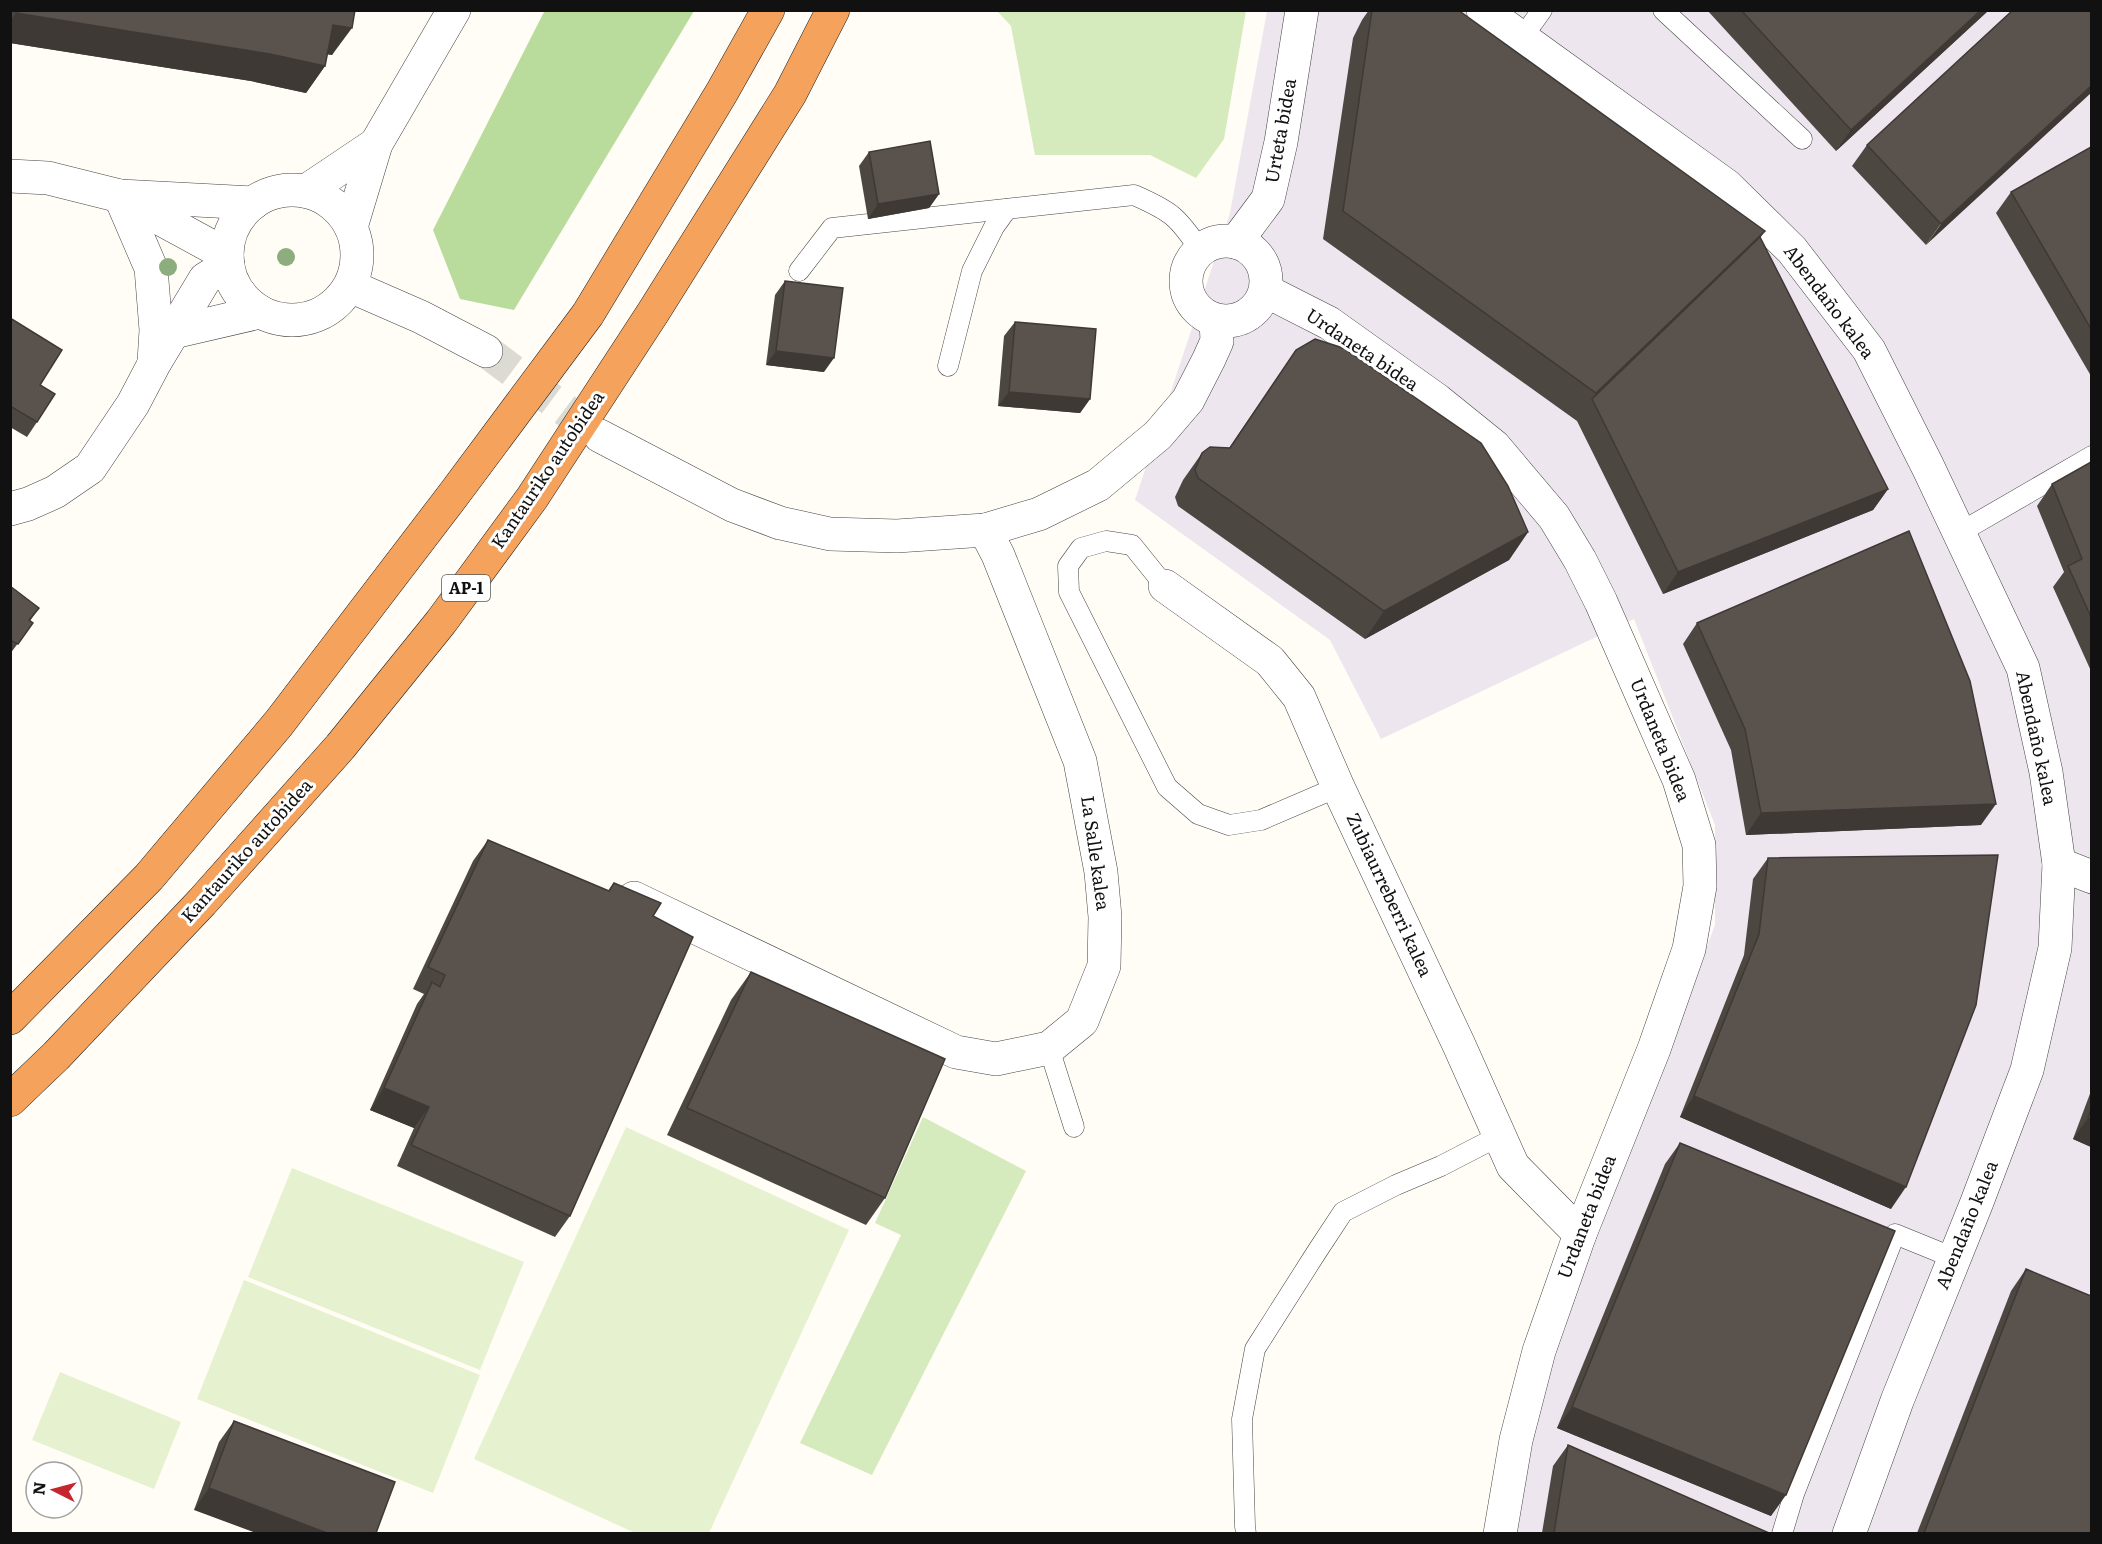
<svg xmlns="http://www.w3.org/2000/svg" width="2102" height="1544" font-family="Literata,serif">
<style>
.industrial{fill:#eee6ef}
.green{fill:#d5ebbd}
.forest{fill:#b9dc9c}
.pitch{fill:#e6f2cf}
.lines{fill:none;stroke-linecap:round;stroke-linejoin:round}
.minor-tunnel{stroke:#dbdad3;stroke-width:33;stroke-dasharray:33 16;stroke-linecap:butt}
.service-casing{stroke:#444;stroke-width:21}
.minor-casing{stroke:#444;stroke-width:34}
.tertiary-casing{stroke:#444;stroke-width:34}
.motorway-casing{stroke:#222;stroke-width:34}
.service{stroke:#fff;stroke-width:20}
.minor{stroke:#fff;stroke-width:33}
.tertiary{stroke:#fff;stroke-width:33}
.motorway{stroke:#f5a25d;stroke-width:33}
.tree{fill:#8dad7f}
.wall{fill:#4d4742}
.shaded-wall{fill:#3f3936}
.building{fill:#5a524d;stroke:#3f3936;stroke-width:1.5}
.labels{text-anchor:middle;stroke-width:6;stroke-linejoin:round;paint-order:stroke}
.shield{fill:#fff;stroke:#585858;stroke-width:1.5}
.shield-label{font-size:16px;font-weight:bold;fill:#111}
.street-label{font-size:18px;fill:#111;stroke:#fff}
</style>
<rect width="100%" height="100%" fill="#fffdf5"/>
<polygon class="industrial" points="1267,11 2091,11 2091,1533 1515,1533 1542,1379 1637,1135 1715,925 1715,825 1634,619 1381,739 1330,640 1135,500 1230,213"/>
<g class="green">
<polygon points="997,11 1246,11 1224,139 1196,178 1150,155 1035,155 1011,26"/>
<polygon points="923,1117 1026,1171 872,1475 800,1443 901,1235 875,1223"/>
</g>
<polygon class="forest" points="545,10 694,11 514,310 460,299 433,230"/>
<g class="pitch">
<polygon points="626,1127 849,1230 709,1533 635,1533 474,1459"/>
<polygon points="292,1168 524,1262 480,1370 248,1277"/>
<polygon points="244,1280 480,1375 433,1493 197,1399"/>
<polygon points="60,1372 181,1422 154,1489 32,1440"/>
</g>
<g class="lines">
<polyline class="minor-tunnel" points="486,351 600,436"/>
<defs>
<g id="service">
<polyline points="1663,10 1802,139"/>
<polyline points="1522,38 1542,10"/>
<path d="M799 271 832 228 1134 195C1171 211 1178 217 1200 250"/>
<polyline points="948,366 972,271 994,227 1007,209"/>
<polyline points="1959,533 2092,456"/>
<polyline points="1165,586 1132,545 1106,541 1081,548 1068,566 1069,592 1167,787 1198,814 1229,825 1261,820 1338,787"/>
<polyline points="1049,1048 1074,1127"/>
<polyline points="1246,1534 1245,1526 1242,1419 1255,1349 1316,1253 1343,1212 1396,1185 1441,1166 1499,1136"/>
<polyline points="1782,1534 1794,1494 1895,1234 1954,1258"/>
</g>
<g id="minor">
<polyline points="1483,10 1727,186 1792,250 1869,350 1928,467 2023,668 2046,772 2059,864 2055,948 2027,1070 1977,1202 1897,1401 1849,1534"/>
<polyline points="10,176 48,178 120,196 253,203"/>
<circle cx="292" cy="255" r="65"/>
<polyline points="306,191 376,144"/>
<polyline points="120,196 151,268 156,330 154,362"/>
<polyline points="126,200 227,255"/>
<polyline points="351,227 376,144 454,10"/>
<circle cx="1226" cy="281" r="40"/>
<polyline points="350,286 421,317 486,351"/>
<polyline points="174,332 260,312"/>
<polyline points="600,436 732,505 780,523 830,534 897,536 985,530 1039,514 1098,485 1158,435 1188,400 1209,359 1217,341 1216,321"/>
<polyline points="10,509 28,504 55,492 90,468 133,404 154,364 205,279 228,265"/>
<polyline points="1165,586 1270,661 1299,697 1338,787 1459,1045 1513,1166 1580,1234"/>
<polyline points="2059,864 2092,877"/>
<polyline points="634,898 956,1052 996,1059 1049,1048 1082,1021 1104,966 1105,917 1101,872 1080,761 998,555 985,530"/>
</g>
<g id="tertiary">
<polyline points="1236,242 1268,199 1281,142 1302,10"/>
<polyline points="1266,291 1329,323 1437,400 1494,446 1554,517 1580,560 1601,602 1679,780 1699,845 1700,886 1689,949 1654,1049 1580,1234 1539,1351 1516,1440 1500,1534"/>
</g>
<g id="motorway">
<polyline points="10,1018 149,877 279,723 454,494 588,314 722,92 768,10"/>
<polyline points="10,1100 56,1056 202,902 340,747 441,622 532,498 654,311 790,94 833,10"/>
</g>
</defs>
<use href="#service" class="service-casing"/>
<use href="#minor" class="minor-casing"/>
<use href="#tertiary" class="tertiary-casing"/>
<use href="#motorway" class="motorway-casing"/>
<use href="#service" class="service"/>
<use href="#minor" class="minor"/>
<use href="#tertiary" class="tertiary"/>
<use href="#motorway" class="motorway"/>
</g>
<g class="tree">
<circle cx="286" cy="257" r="9"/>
<circle cx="168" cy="267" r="9"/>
</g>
<g class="wall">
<polygon points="10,10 355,10 332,55 327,54 325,66 306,93 251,81 10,43"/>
<polygon points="1369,10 1458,10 1760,237 1888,489 1873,510 1663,594 1577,421 1323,239 1353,38 1362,20"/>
<polygon points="1707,10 1989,10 1836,151"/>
<polygon points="2091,10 1926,245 1852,166 1867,145"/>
<polygon points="2091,147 2091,376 1996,213 2011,192"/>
<polygon points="869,152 939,194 929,208 868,219 859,166"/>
<polygon points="785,281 824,372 766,365 775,295"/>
<polygon points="10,318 40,385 37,422 27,437 10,427"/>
<polygon points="1015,322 1090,399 1080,413 998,406 1004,336"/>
<polygon points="1296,350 1528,532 1509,560 1365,639 1178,506 1175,497 1183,480 1202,453 1229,448"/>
<polygon points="2091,462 2091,671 2053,587 2064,572 2037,506 2052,484"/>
<polygon points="10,586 39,608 30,621 33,623 10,654"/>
<polygon points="1697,623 1981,825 1746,835 1731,750 1683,644"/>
<polygon points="488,840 608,891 614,883 653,916 570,1216 555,1237 397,1166 414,1128 370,1110 417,1004 424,994 413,989 473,861"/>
<polygon points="1768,858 1891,1209 1680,1117 1744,955 1753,879"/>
<polygon points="751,972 885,1198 866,1225 667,1135 731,1000"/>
<polygon points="2091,1091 2091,1147 2073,1139"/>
<polygon points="1680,1143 1771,1516 1557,1428 1665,1164"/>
<polygon points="2026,1269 2091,1533 1917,1533 2011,1291"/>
<polygon points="234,1421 395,1482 194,1510 219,1442"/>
<polygon points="1568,1445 1769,1533 1542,1533 1553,1466"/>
</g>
<g class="shaded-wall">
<polygon points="1981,10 1989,10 1836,151 1851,130"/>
<polygon points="16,13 270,54 325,66 306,93 251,81 10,43 10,21"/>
<polygon points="333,25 352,28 332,55 313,52"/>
<polygon points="2091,86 2091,93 1926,245 1941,224"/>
<polygon points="939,194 929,208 868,219 878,204"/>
<polygon points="1765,231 1746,258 1592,399 1596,393"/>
<polygon points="776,351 834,358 824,372 766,365"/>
<polygon points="1009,392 1090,399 1080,413 998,406"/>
<polygon points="1888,489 1873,510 1663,594 1678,572"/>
<polygon points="1528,532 1509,560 1365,639 1384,611"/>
<polygon points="1996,804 1981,825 1746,835 1761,813"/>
<polygon points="384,1088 429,1107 414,1128 370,1110"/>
<polygon points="1694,1096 1906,1187 1891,1209 1680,1117"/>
<polygon points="2088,1118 2091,1119 2091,1147 2073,1139"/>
<polygon points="1572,1407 1786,1495 1771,1516 1557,1428"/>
<polygon points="209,1488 327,1533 256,1533 194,1510"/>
</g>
<g class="building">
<polygon points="16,10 355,10 352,28 333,25 325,66 270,54 16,13"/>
<polygon points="1372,10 1458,10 1765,231 1596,393 1343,211"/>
<polygon points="1741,10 1981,10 1851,130"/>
<polygon points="2013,10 2091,10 2091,86 1941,224 1867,145"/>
<polygon points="930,141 939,194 878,204 869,152"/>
<polygon points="2091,147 2091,329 2011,192"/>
<polygon points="1760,237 1888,489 1678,572 1592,399"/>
<polygon points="785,281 843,288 834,358 776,351"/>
<polygon points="10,318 62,350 40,385 55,394 37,422 10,406"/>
<polygon points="1015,322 1096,329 1090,399 1009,392"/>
<polygon points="1315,339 1343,348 1481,443 1508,486 1528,532 1384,611 1198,478 1195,470 1202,453 1210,447 1230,448 1296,350"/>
<polygon points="2091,462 2091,617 2068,566 2082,559 2052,484"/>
<polygon points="1909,531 1970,681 1996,804 1761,813 1745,729 1697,623"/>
<polygon points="10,586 39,608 29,620 33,623 18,644 10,640"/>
<polygon points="488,840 609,891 614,883 661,903 653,916 693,937 570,1216 411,1145 429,1107 384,1088 432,982 440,987 445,975 428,967"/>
<polygon points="1998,855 1976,1005 1906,1187 1694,1096 1759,934 1768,858"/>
<polygon points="751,972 945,1059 885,1198 687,1108"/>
<polygon points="2091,1109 2091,1119 2088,1118"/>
<polygon points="1680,1143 1895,1231 1786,1495 1572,1407"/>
<polygon points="2026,1269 2091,1296 2091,1533 1924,1533"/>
<polygon points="234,1421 395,1482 376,1533 327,1533 209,1488"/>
<polygon points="1568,1445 1769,1533 1554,1533"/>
</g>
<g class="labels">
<rect class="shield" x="442" y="575" width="48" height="26" rx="4.5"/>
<g class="shield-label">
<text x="466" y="594">AP-1</text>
</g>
<g class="street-label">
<text transform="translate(1281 131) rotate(-80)" y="6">Urteta bidea</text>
<text transform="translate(1829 302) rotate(53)" y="6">Abendaño kalea</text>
<text transform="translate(1362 350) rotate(34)" y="6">Urdaneta bidea</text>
<text transform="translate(548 470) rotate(-56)" y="6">Kantauriko autobidea</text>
<text transform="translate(2036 738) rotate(78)" y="6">Abendaño kalea</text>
<text transform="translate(1660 740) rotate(68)" y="6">Urdaneta bidea</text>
<text transform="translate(247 851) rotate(-48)" y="6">Kantauriko autobidea</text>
<text transform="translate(1095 853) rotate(82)" y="6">La Salle kalea</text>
<text transform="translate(1389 895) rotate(65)" y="6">Zubiaurreberri kalea</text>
<text transform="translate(1587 1217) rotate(-69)" y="6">Urdaneta bidea</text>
<text transform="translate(1967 1225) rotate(-68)" y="6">Abendaño kalea</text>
</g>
</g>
<rect width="2102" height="1544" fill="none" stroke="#111111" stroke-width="24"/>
<g transform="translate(54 1490) rotate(276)"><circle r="28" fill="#ffffff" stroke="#a0a0a0" stroke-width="1.5"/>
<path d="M0-4.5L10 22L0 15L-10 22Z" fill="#c4262e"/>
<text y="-9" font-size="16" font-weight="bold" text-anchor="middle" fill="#111111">N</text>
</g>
</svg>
